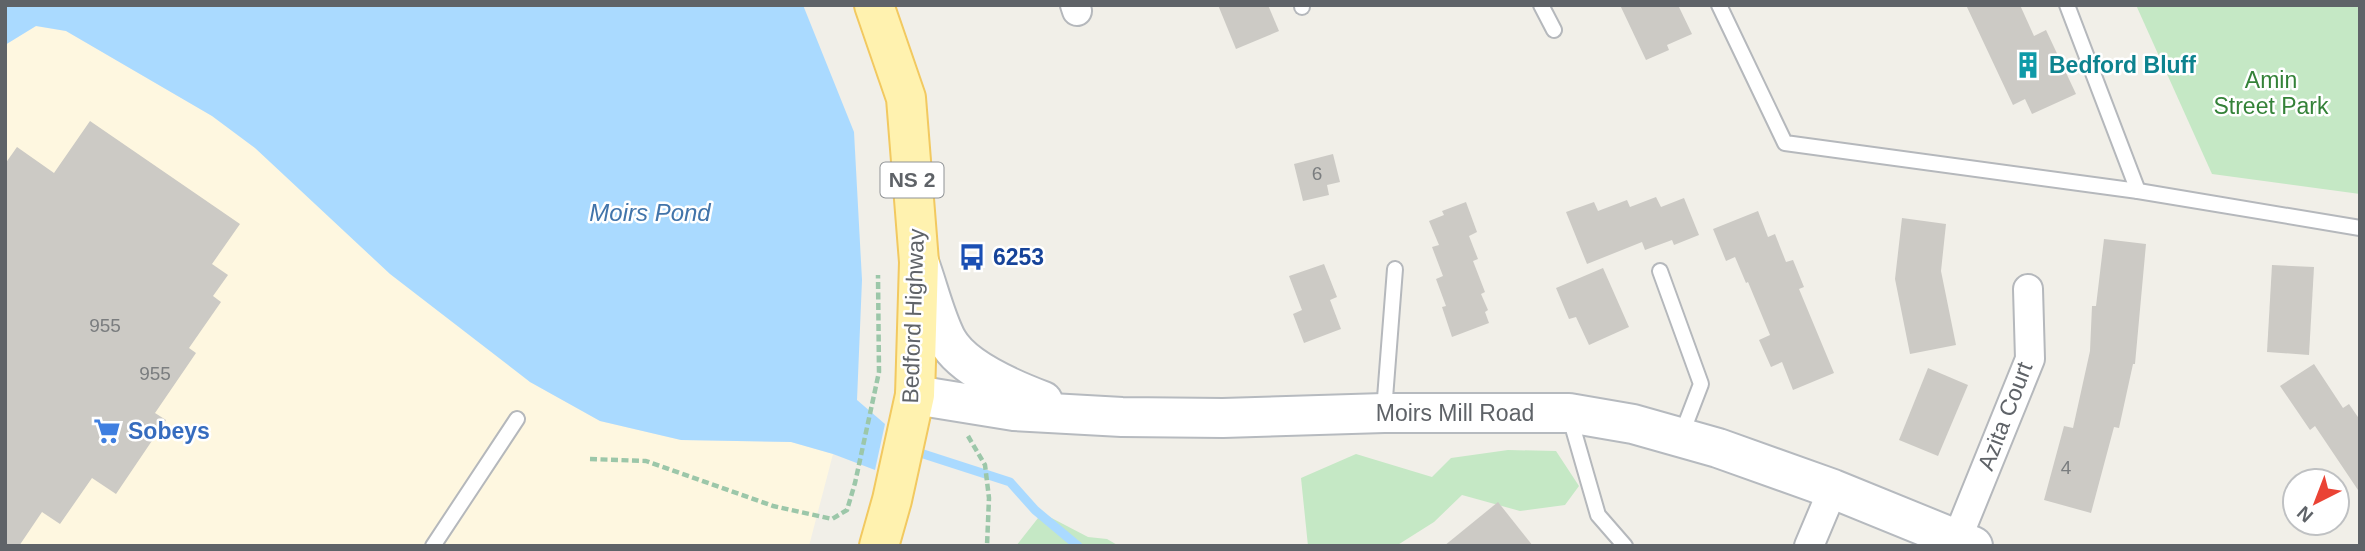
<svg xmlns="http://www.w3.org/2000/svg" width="2365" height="551" font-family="Helvetica,sans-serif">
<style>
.commercial{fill:#fef7e0}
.green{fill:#c5e8c5}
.water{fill:#aadaff}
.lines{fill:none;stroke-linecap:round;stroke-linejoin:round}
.stream{stroke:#aadaff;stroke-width:9}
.building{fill:#cccac5}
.lane-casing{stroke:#b5b8bc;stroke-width:18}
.street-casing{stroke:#b5b8bc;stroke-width:32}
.secondary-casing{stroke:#b6babf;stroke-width:42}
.primary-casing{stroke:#f2c960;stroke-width:42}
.path{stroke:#9cc7a9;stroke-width:4.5;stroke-dasharray:7 3.5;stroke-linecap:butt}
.lane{stroke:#fff;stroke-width:14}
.street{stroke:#fff;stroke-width:28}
.secondary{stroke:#fff;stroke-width:38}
.primary{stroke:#fff2af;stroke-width:38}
.labels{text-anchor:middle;stroke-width:5;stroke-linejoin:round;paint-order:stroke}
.number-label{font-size:19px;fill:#7a7d7f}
.shield{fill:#fff;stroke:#8f9295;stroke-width:2}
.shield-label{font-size:21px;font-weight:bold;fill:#5f6368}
.culture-label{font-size:23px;font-weight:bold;fill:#0d838f;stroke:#fff;text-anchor:start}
.park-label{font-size:23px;fill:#348238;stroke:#fff}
.transit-label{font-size:23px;font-weight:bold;fill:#164399;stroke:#fff;text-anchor:start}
.street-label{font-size:23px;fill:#5f6368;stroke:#fff}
.shop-label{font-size:23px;font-weight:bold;fill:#366cbe;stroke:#fff;text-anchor:start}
.water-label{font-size:24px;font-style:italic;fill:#4174aa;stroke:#fff}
</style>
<rect width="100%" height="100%" fill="#f1efe8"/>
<polygon class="commercial" points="36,26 66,31 212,116 255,148 530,382 600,421 681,440 791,442 833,454 809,546 5,546 5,45"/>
<g class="green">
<polygon points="2136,5 2360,5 2360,194 2212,174"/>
<polygon points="1508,450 1556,451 1579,486 1565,505 1520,511 1462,495 1434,522 1396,546 1308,546 1301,478 1356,454 1432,477 1451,458"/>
<polygon points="1042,513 1088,537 1107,539 1119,546 1016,546"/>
</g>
<polygon class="water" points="5,5 803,5 854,132 862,280 857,400 885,424 875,470 833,454 791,442 681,440 600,421 530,382 390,274 255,148 212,116 66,31 36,26 5,45"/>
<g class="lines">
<polyline class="stream" points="911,450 1010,482 1035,510 1078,546"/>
</g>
<g class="building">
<polygon points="1218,5 1268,5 1279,31 1236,49"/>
<polygon points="1620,5 1678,5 1692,34 1667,45 1669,50 1646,60"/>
<polygon points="1966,5 2020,5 2034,36 2046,30 2076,94 2032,114 2025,99 2013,105"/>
<polygon points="90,121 240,224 212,264 228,275 213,296 221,302 189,348 196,353 155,413 166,420 116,494 92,478 60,524 42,512 19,546 5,546 5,164 17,147 54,173"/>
<polygon points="1333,154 1340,182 1327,185 1329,195 1303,201 1294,164"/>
<polygon points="1656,197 1661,207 1684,198 1699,235 1674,245 1672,240 1645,250 1642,242 1587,264 1566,212 1594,202 1598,211 1627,200 1630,207"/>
<polygon points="1466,202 1477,232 1469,236 1478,259 1473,261 1485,292 1481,294 1488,310 1485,312 1489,323 1452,337 1442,307 1446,306 1436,279 1443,276 1432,247 1439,245 1429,221 1444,215 1442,211"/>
<polygon points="1758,211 1768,237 1775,234 1786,262 1793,260 1804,287 1799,289 1834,373 1793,390 1782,362 1771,367 1759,340 1770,335 1748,282 1746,283 1735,257 1726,261 1713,229"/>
<polygon points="1902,218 1946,224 1941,271 1956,345 1910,354 1895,279"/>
<polygon points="2104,239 2146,244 2135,364 2133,364 2119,428 2114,427 2091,513 2044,500 2064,426 2073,428 2090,351 2092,306 2096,306"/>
<polygon points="1324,264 1337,297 1330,300 1341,329 1304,343 1293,314 1302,310 1289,276"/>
<polygon points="2272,265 2314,267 2309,355 2267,352"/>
<polygon points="1603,268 1629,327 1589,345 1576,317 1569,319 1556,288"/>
<polygon points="2314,364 2343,408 2349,404 2360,420 2360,493 2315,426 2310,430 2280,386"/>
<polygon points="1928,368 1968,385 1938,456 1899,440"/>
<polygon points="1498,502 1533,546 1444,546"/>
</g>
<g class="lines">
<defs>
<g id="lane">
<polyline points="1302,5 1302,7"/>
<polyline points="1541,5 1554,30"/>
<polyline points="1719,5 1785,143 2138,191 2360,228"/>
<polyline points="2067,5 2138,191"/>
<polyline points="1660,271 1701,384 1681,436"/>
<polyline points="1384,411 1395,269"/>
<polyline points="1570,418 1598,515 1625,546"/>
<polyline points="433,546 517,419"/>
</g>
<g id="street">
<polyline points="1075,5 1077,11"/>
<polyline points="1957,539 2030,359 2028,289"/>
<polyline points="1809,546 1833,489"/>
</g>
<g id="secondary">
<path d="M919 262C928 286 935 317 947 340 963 369 1014 390 1043 401"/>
<polyline points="915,395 1014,411 1122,417 1223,418 1384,413 1569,413 1633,424 1718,448 1833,489 1973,546"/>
</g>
<polyline id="primary" points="874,5 906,98 919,262 915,395 892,500 879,546"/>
</defs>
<use href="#lane" class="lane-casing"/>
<use href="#street" class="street-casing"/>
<use href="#secondary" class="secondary-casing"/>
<use href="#primary" class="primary-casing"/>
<g class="path">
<polyline points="968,436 985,465 989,498 987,546"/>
<polyline points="590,459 646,461 773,506 832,519 847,510 855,483 879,372 878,275"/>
</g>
<use href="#lane" class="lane"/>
<use href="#street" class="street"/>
<use href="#secondary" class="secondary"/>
<use href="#primary" class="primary"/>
</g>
<defs>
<symbol id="building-bare" viewBox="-9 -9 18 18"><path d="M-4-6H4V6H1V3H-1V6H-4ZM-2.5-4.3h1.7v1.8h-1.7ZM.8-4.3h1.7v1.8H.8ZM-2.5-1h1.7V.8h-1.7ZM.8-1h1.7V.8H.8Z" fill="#0f9aa8" stroke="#fff" stroke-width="2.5" paint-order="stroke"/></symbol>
<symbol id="bus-bare" viewBox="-9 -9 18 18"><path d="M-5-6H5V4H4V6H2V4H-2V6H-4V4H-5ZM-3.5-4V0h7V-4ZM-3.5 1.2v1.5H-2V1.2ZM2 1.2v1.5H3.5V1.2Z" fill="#1a4fb4" stroke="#fff" stroke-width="2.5" paint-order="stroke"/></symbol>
<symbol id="supermarket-bare" viewBox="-9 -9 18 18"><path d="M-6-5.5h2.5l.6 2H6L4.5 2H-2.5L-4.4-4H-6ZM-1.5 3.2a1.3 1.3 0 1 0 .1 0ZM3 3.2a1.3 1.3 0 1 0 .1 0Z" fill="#3f7fe0" stroke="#fff" stroke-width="2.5" paint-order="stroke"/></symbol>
</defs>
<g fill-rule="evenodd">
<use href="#building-bare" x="2009" y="46" width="38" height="38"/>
<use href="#bus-bare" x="953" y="238" width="38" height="38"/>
<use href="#supermarket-bare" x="88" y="412" width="38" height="38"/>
</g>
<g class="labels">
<g class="number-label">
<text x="1317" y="180">6</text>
<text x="105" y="332">955</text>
<text x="155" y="380">955</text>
<text x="2066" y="474">4</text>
</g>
<rect class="shield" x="880.5" y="162.5" width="63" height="35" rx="5"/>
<g class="shield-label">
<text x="912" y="187">NS 2</text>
</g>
<g class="culture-label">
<text x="2049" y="73">Bedford Bluff</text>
</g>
<g class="park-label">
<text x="2271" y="88">Amin<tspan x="2271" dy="26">Street Park</tspan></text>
</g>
<g class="transit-label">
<text x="993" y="265">6253</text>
</g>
<g class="street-label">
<text transform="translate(913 316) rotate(-88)" y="8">Bedford Highway</text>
<text x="1455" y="421">Moirs Mill Road</text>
<text transform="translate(2005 416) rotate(-69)" y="8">Azita Court</text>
</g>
<g class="shop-label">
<text x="128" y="439">Sobeys</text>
</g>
<g class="water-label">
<text x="650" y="221">Moirs Pond</text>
</g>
</g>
<rect width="2365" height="551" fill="none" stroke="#5f6368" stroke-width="14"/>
<g transform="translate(2316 502) rotate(222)"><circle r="33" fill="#ffffff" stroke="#bfc1c3" stroke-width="2"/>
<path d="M0-5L12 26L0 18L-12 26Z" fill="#ea4335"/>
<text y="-10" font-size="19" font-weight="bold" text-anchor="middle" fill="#5f6368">N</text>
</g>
</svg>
